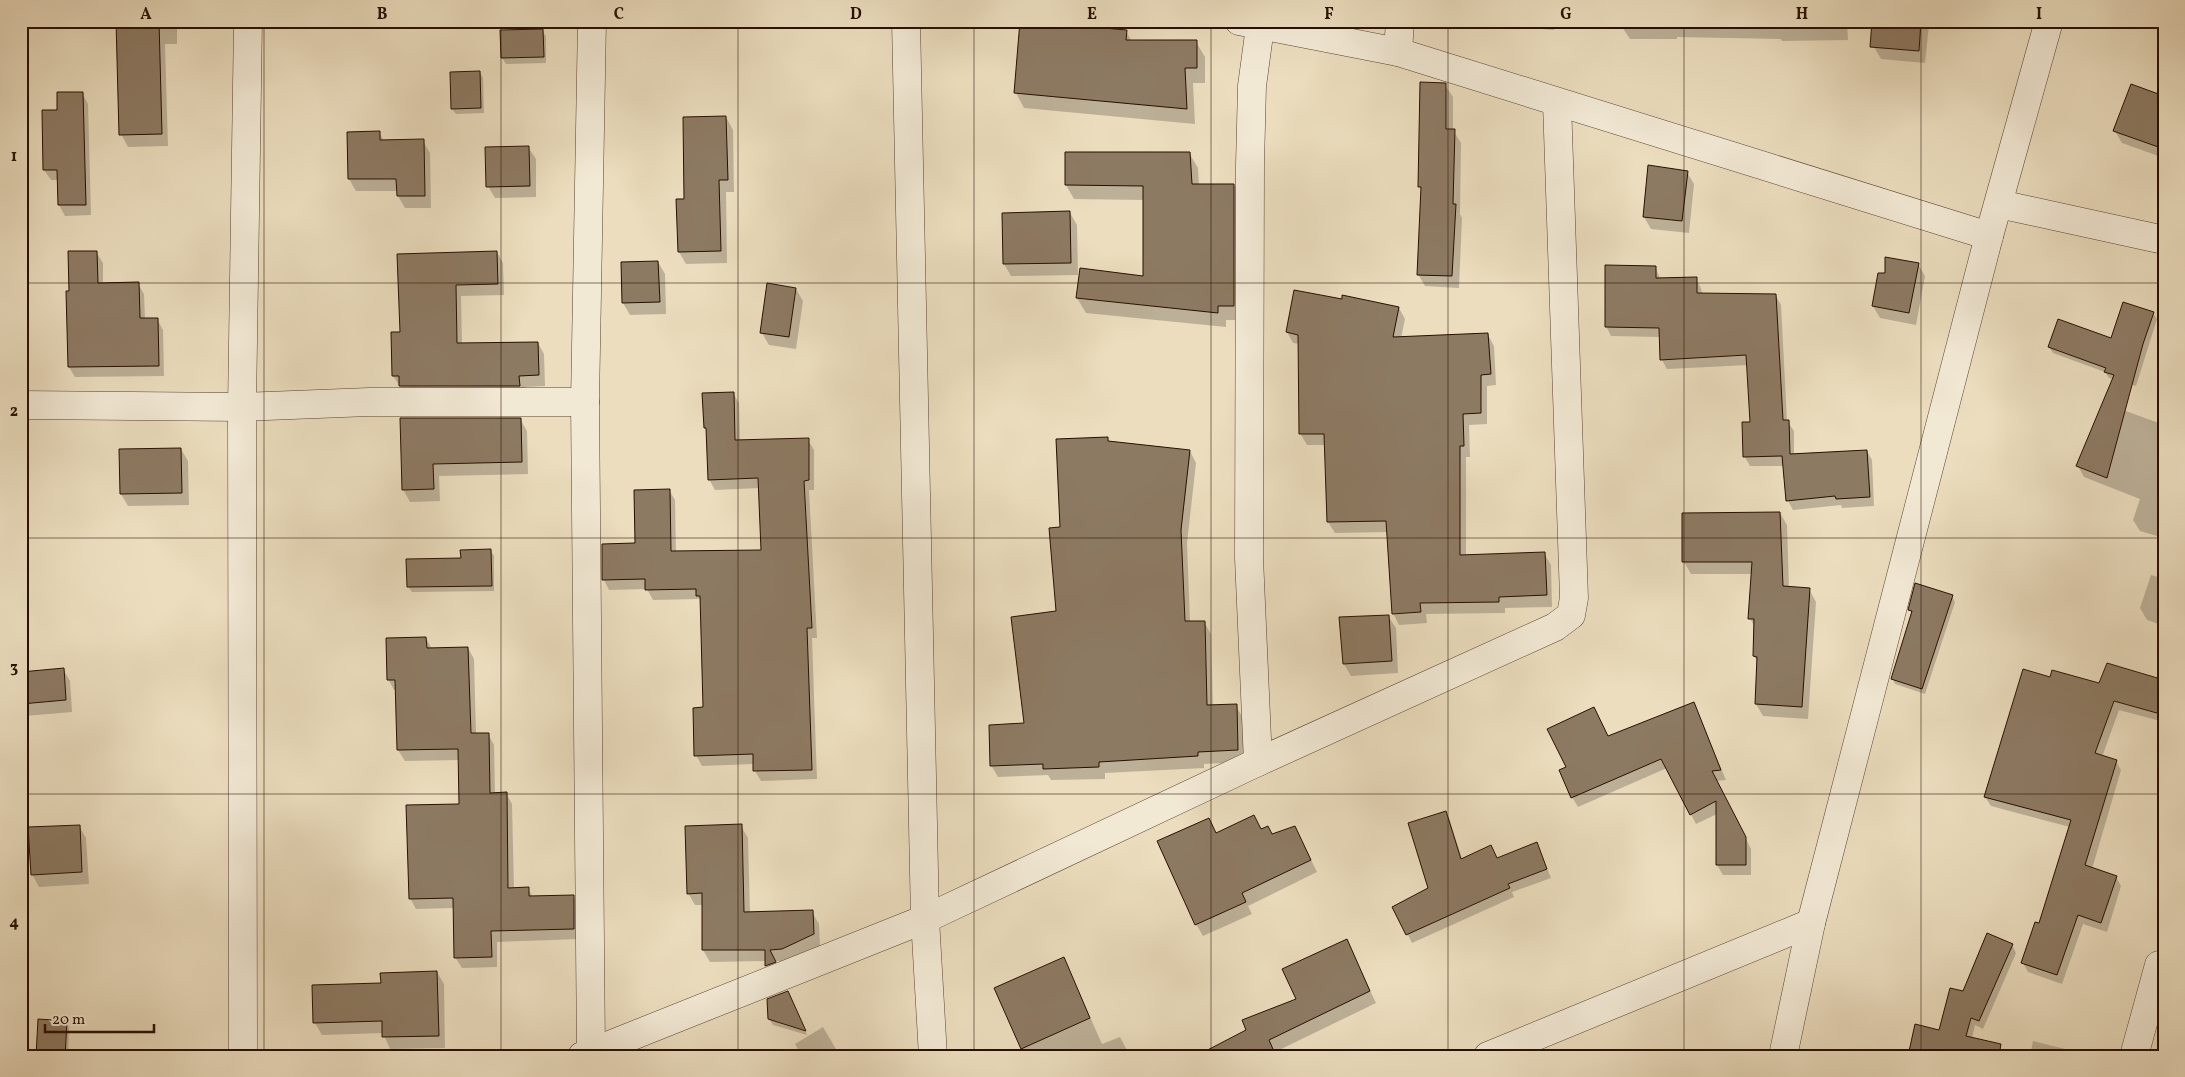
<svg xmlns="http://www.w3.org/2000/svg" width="2185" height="1077" font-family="Vollkorn,serif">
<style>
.shadow{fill:#0003}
.building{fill:#8d7a63;stroke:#270f00}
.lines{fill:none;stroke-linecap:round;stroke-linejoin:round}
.minor-casing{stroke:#584230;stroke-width:29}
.minor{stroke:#f2e9d5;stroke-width:28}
.grid{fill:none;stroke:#270f00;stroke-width:1;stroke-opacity:0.55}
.neatline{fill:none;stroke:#270f00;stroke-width:2}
.grid-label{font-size:16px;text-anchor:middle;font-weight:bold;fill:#270f00}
</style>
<rect width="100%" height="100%" fill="#ebddbe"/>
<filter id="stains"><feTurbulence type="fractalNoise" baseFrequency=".004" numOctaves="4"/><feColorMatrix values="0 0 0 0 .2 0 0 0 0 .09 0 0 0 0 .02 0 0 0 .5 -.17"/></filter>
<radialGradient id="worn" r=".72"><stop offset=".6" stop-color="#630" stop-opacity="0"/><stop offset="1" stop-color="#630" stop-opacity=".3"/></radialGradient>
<g class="shadow">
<polygon points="117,21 177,21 177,44 165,44 168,146 128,147 121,134"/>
<polygon points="1502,21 1555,21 1554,30 1505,26"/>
<polygon points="1622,21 1847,21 1848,40 1782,41 1781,39 1677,37 1677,39 1630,39 1622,27"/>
<polygon points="1880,21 1927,21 1929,25 1925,63 1881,59 1874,47"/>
<polygon points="542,31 546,36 546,63 506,64 502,58"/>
<polygon points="1126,31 1132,42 1196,42 1205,57 1205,83 1193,83 1195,124 1024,108 1016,93"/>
<polygon points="480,72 483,78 484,113 456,114 452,109"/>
<polygon points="1445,85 1453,97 1453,130 1461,143 1460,214 1462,218 1459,288 1425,286 1418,274 1422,191 1420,187"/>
<polygon points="82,93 88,104 91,215 65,216 59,205 59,180 51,180 44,170 58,111"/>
<polygon points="2164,97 2164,158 2122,143 2115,131"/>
<polygon points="726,117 733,130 734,192 726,192 727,263 686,264 679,252 677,200 686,200"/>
<polygon points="379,132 384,141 423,141 430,153 431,208 405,208 398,196 398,191 356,191 349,179 348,133"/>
<polygon points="528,147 536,159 536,197 495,198 488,186"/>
<polygon points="1189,153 1198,168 1199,185 1234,185 1242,199 1242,320 1226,320 1226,327 1086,313 1077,298 1081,270 1145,277 1144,200 1074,199 1066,185"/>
<polygon points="1687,172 1694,184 1689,233 1651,229 1644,217"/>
<polygon points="1070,213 1077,225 1078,275 1011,276 1004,264"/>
<polygon points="96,252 103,263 103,285 138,284 144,294 145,319 157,319 163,330 164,376 75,377 69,367 70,292"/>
<polygon points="497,252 503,263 504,295 461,296 462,344 538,343 544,354 545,386 525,387 525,397 407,397 393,376 392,333 402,333 399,255"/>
<polygon points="658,262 665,274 666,314 630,315 623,303"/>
<polygon points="1918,264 1925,276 1916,325 1880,318 1873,306 1886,274"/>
<polygon points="1655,267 1661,280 1696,279 1701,288 1702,295 1776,296 1781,305 1787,421 1794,431 1794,455 1867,451 1872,460 1874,506 1842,508 1841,505 1793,510 1788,501 1784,466 1750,466 1745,457 1743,423 1751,423 1748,365 1667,369 1662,360 1660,337 1611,336 1606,326"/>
<polygon points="796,289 803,301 796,349 769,345 762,333"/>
<polygon points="1343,300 1399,308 1405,319 1401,338 1488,335 1494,346 1496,385 1487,386 1487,424 1469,425 1470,457 1466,457 1466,556 1544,553 1551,565 1552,607 1505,608 1505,613 1426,614 1427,623 1399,625 1393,613 1388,532 1335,533 1328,522 1326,445 1307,445 1300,433 1300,344 1293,343 1287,332"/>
<polygon points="2153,313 2157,319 2136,386 2109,378 2105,372 2053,353 2049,347 2112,340"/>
<polygon points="733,393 739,403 740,441 808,440 814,450 814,490 809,490 817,638 812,638 817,779 761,781 755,771 754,764 702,766 696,755 705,709 702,603 700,599 653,600 647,589 609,590 604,580 636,545 669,490 675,500 676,552 763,551 760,488 715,490 709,479 708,432 705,427"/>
<polygon points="2104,403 2164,425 2164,538 2140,531 2133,520 2140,499 2084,477 2078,466"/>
<polygon points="401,419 520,419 527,431 528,474 439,476 440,501 410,502 403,489"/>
<polygon points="1107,438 1110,443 1190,451 1196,463 1187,543 1190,622 1204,622 1211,634 1213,706 1236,706 1243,718 1244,762 1204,764 1204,768 1105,773 1105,779 1051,780 1048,775 998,777 991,765 1025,725 1057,612 1061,528"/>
<polygon points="181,449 188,461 189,505 128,506 121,494"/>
<polygon points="1780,513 1787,525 1789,588 1809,589 1816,602 1808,719 1763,716 1756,704 1758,663 1754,656 1755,628 1750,618 1753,574 1691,574 1684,562 1683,514"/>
<polygon points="490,550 494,556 494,591 412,592 408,586 462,559"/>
<polygon points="2151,575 2164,579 2164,626 2147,620 2140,608"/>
<polygon points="1952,596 1955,602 1925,694 1895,684 1892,678 1912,614 1910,610"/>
<polygon points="1388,616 1396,628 1398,673 1351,676 1344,664"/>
<polygon points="426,638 432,649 468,648 474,659 476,734 488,734 494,745 495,794 506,793 512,804 514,889 528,889 533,897 573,896 580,907 580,939 497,942 497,967 462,968 455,957 454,908 416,909 410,898 460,805 459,760 405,761 398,750 397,690 394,690 388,679"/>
<polygon points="63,669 70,681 72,712 25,716 21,710 21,673"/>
<polygon points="2051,679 2100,684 2164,682 2164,722 2119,710 2102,757 2116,761 2121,770 2092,869 2116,877 2121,886 2107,932 2083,924 2062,984 2028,972 2023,963 2040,924 2070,827 1991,806 1985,797"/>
<polygon points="1694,704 1726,780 1717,781 1751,849 1751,875 1723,875 1717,865 1717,814 1696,824 1667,768 1578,807 1572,797 1608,737"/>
<polygon points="1446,812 1450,821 1462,859 1497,859 1537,844 1551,878 1512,892 1514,897 1412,943 1394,907 1429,889"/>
<polygon points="1208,820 1217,834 1262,830 1272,836 1295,827 1317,872 1248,906 1252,914 1203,936 1196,924"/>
<polygon points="79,826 86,838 89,884 39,887 32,874"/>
<polygon points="741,826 748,838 750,913 812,912 819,924 820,946 789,961 776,961 781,974 774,977 766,961 710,962 703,950 703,905 695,905 688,893"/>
<polygon points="1346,941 1376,1003 1275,1052 1277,1056 1198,1056 1248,1031 1298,1000"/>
<polygon points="2012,945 2016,953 1983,1029 1975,1025 1968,1056 1940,1031"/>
<polygon points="1064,958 1102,1044 1120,1037 1130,1056 1025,1056 995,989"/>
<polygon points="437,972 444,984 445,1048 390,1049 383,1033 322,1035 315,1023 313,987 382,985"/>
<polygon points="791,998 807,1035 773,1025 769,1019"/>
<polygon points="66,1022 69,1028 68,1056 38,1056"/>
<polygon points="823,1027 840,1056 802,1056 795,1044"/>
<polygon points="2033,1041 2085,1054 2086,1056 2030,1056"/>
</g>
<g class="building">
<polygon points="116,21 159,21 162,134 119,135"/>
<polygon points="1020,21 1127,30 1126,40 1197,40 1197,68 1185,68 1187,109 1014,93"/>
<polygon points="1872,21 1921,21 1919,51 1870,47"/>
<polygon points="543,29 544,57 501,58 500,30"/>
<polygon points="480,71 481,108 451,109 450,72"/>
<polygon points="1420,82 1446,83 1446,129 1455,129 1453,204 1456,204 1452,276 1417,275 1421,187 1418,187"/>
<polygon points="2131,84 2164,96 2164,149 2113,131"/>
<polygon points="57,92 83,92 86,205 58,205 57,170 43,170 42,110 57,110"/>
<polygon points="726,116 728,180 719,180 721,251 678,252 676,199 684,199 683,117"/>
<polygon points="380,131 380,140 424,139 425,196 397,196 396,179 348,179 347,132"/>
<polygon points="529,146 530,186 486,187 485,147"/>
<polygon points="1065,152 1190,152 1192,184 1234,184 1234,306 1218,306 1218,313 1076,298 1080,268 1143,276 1143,186 1065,185"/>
<polygon points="1648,165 1688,171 1682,221 1643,217"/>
<polygon points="1070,211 1071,263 1003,264 1002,213"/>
<polygon points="68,251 97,251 98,283 139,282 140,318 158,318 159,366 68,367 66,291 69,291"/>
<polygon points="497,251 498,284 456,285 457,343 538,342 539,375 519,376 520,386 399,386 399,376 392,376 391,332 400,332 397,254"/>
<polygon points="1885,257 1919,263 1909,313 1872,306 1878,273 1885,273"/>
<polygon points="658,261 660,302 622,303 621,262"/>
<polygon points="1605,265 1656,266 1656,278 1697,277 1697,293 1776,294 1783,420 1789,420 1790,454 1867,450 1870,497 1836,499 1835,496 1786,501 1782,456 1743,457 1742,422 1750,422 1746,355 1660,360 1659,328 1605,327"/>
<polygon points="767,283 796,288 789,337 760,333"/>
<polygon points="1294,290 1342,299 1342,295 1399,307 1393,337 1488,333 1491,374 1481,375 1481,413 1463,414 1464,446 1460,446 1460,555 1545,552 1547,595 1499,597 1499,602 1420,603 1421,612 1392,614 1386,521 1327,522 1324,434 1299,434 1298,335 1286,332"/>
<polygon points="2123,302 2154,312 2143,344 2107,478 2076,466 2114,375 2104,372 2106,368 2048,347 2058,319 2111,338"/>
<polygon points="734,392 735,440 809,438 809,480 804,481 812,628 807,628 812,770 753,771 753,754 694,756 693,708 703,707 700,596 696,596 696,589 645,590 645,579 602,580 602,544 635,543 634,490 670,489 671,551 761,550 758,478 708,480 706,428 704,428 702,393"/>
<polygon points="400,418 521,418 522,462 433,464 434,489 402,490"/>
<polygon points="1108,437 1108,441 1190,450 1181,530 1185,621 1205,621 1207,705 1237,704 1238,750 1198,752 1198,756 1099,762 1099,767 1043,769 1043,764 990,766 989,725 1024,723 1011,617 1056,611 1049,528 1060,527 1056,439"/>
<polygon points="181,448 182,493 120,494 119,449"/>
<polygon points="1780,512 1783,586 1810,588 1802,707 1755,704 1757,657 1753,656 1754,619 1748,619 1752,562 1682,562 1682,513"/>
<polygon points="491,549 492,586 407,587 406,559 461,558 460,550"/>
<polygon points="1915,583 1953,595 1922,689 1891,679 1912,611 1908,610"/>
<polygon points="1389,615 1392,661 1343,664 1339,617"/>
<polygon points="426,637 427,648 468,647 471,733 489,733 490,793 507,792 508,888 529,887 529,896 574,895 574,929 491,931 492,957 454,958 453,898 409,899 406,805 459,804 458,749 397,750 395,680 387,680 386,638"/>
<polygon points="2107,663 2164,680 2164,715 2114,701 2095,753 2117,760 2085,865 2117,876 2101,923 2078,915 2057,975 2021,963 2035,922 2039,923 2071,820 1984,797 2023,669 2050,677 2052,670 2099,683"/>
<polygon points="64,668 66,700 21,704 21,672"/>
<polygon points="1694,702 1721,770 1712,771 1746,837 1746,865 1716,865 1716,801 1690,815 1661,759 1571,798 1559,770 1566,767 1547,729 1594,707 1608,736"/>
<polygon points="1446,811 1461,859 1491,845 1497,858 1537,842 1547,869 1508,884 1510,888 1406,935 1392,907 1428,888 1408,823"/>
<polygon points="1254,815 1261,829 1268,826 1272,834 1295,826 1311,860 1242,893 1246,902 1195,925 1157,841 1209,818 1216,833"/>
<polygon points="742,824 744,912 813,910 814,934 782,949 770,950 776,962 765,966 765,950 702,950 702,893 687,894 685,826"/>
<polygon points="80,825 82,872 31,875 28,827"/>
<polygon points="1987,933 2013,944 1979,1021 1971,1018 1966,1036 2001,1044 1999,1056 1908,1056 1915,1024 1939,1030 1950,988 1963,991"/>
<polygon points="1347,939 1370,991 1269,1040 1276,1056 1196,1056 1246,1030 1242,1020 1296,999 1282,969"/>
<polygon points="1064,957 1090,1018 1021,1049 994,988"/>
<polygon points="437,971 439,1036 382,1037 382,1021 313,1023 312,985 381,983 380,973"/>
<polygon points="788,991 806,1031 768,1019 767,999"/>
<polygon points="38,1019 67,1021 65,1056 36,1056"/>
</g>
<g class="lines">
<defs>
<g id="minor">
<polyline points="906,21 925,919 933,1056"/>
<polyline points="1239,21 1398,52 1989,236"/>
<polyline points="1398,52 1400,21"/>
<polyline points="1999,204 2164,240"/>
<polyline points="21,405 242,407 369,402 585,402"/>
<polyline points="1258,762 1249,558 1250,165 1252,86 1260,27"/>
<polyline points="591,1052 585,402 592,21"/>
<polyline points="243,1056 242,407 248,21"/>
<polyline points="582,1056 925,919 1258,762 1555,627 1571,615 1574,598 1557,103"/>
<polyline points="1488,1056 1811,923"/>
<polyline points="1783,1056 1811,923 1989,236 2049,21"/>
<polyline points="2134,1056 2159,965 2164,966"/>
</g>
</defs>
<use href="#minor" class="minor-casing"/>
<use href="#minor" class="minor"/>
</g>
<path class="grid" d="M264 21V1056M501 21V1056M738 21V1056M974 21V1056M1211 21V1056M1448 21V1056M1684 21V1056M1921 21V1056M21 283H2164M21 538H2164M21 794H2164"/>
<rect width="2185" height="1077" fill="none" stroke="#ebddbe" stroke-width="55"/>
<path d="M45 1024v8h109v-8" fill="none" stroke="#270f00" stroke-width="2.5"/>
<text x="52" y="1024" font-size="15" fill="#270f00" stroke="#f2e9d5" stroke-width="4" paint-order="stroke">20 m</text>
<rect x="28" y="28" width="2130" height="1022" class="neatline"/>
<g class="grid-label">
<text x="146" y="19">A</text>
<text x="382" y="19">B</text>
<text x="619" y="19">C</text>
<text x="856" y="19">D</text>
<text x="1092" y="19">E</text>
<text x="1329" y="19">F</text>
<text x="1566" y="19">G</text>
<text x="1802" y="19">H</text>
<text x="2039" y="19">I</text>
<text x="14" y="161">1</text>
<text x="14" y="416">2</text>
<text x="14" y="672">3</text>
<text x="14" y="927">4</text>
</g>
<rect width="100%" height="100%" filter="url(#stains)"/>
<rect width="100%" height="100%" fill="url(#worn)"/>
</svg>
